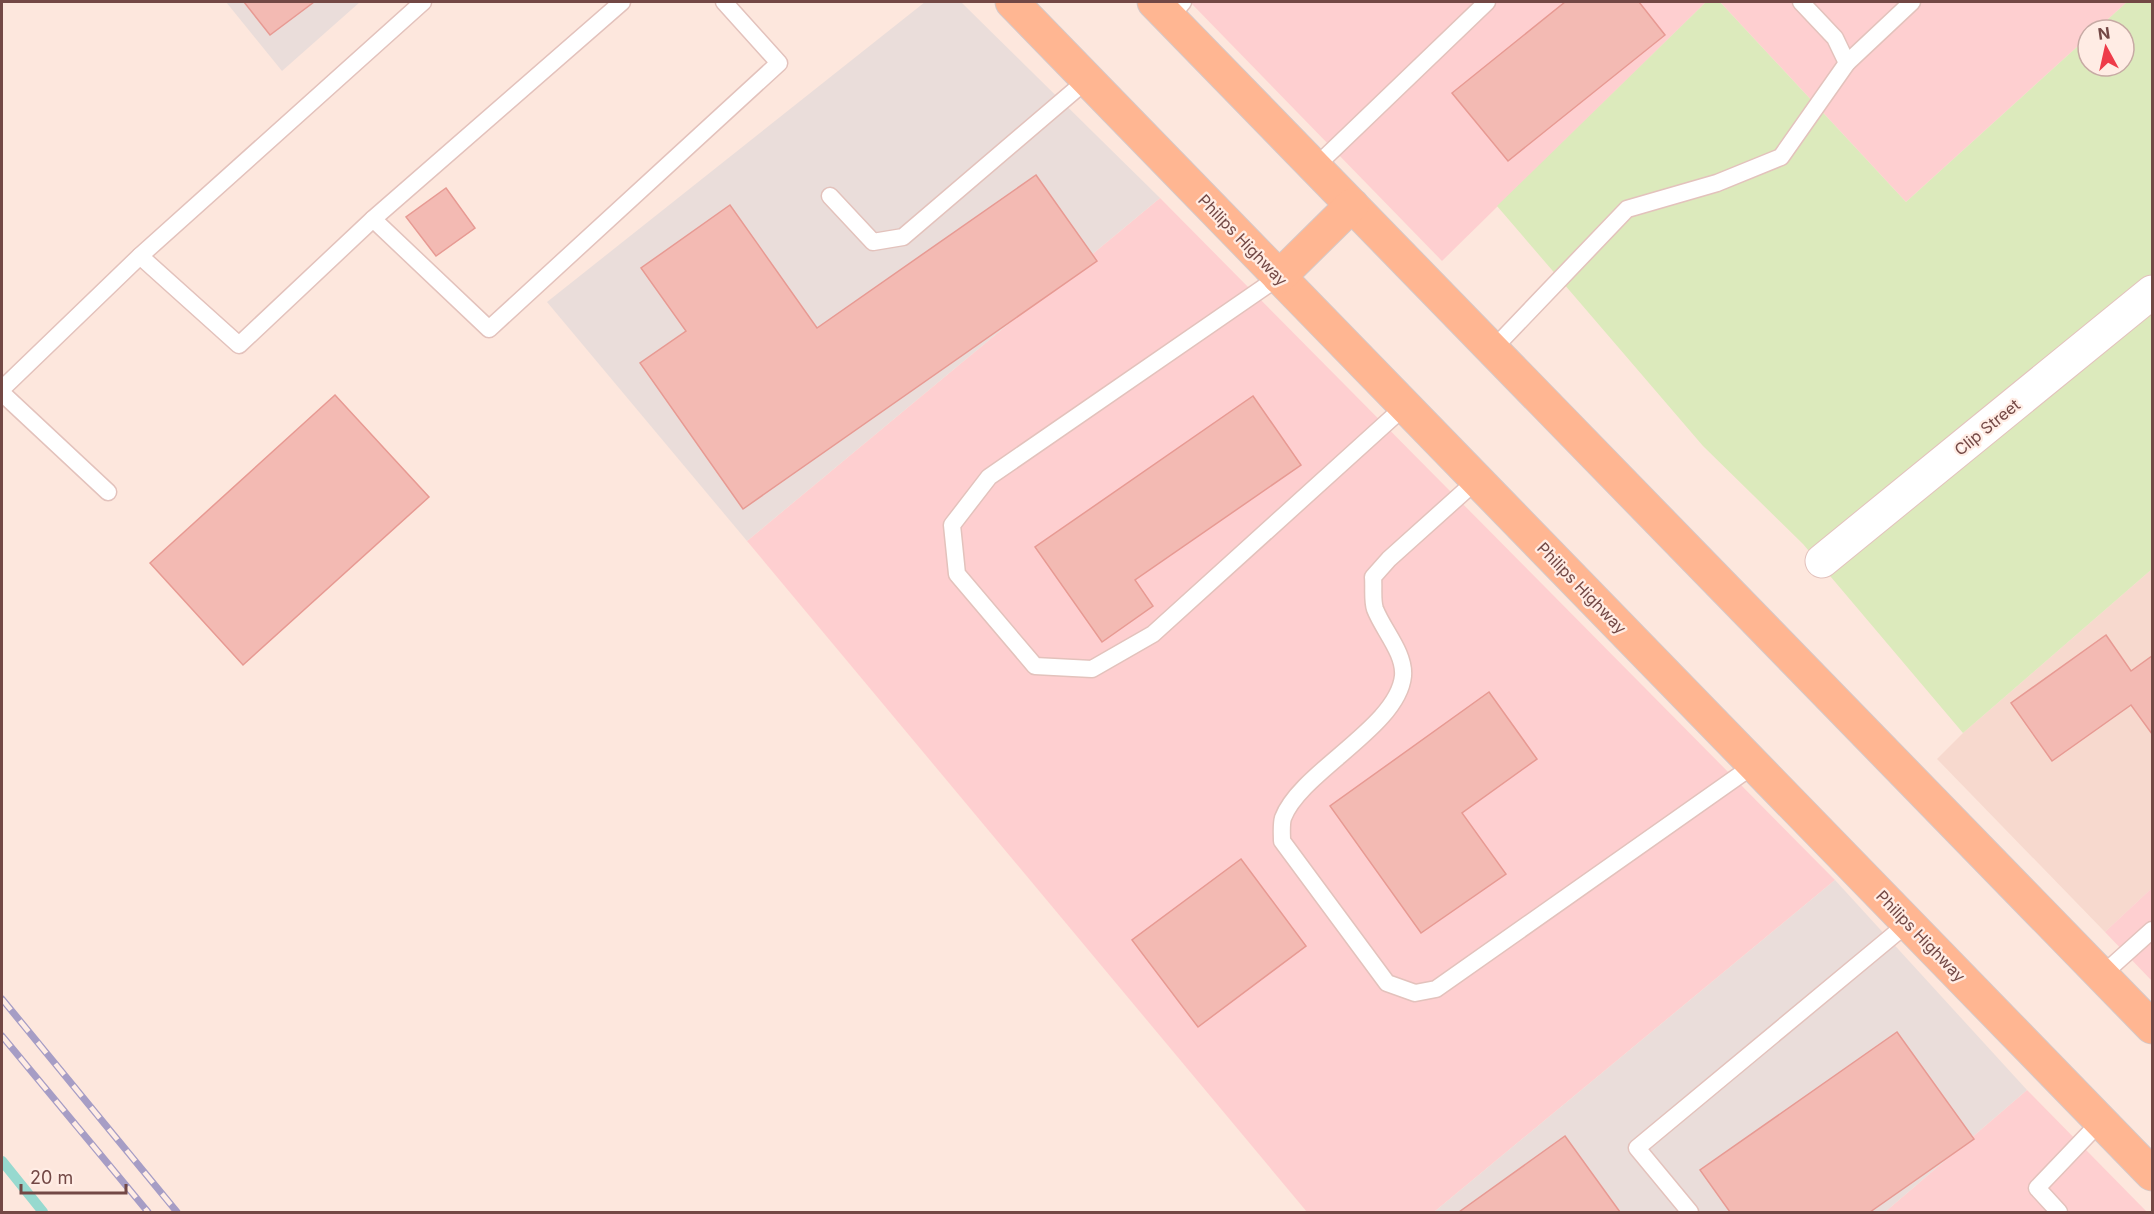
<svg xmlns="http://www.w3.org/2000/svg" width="2154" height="1214" font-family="Inter,sans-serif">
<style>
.residential{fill:#f7d9ce}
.commercial{fill:#fecfd0}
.industrial{fill:#eaddda}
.green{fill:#dceabc}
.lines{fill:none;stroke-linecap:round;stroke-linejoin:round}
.stream{stroke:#97d9cf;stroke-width:10}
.building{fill:#f3bab3;stroke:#e79a93;stroke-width:1.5}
.service-casing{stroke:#e3c2bc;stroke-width:19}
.minor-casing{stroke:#e3c2bc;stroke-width:35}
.primary-casing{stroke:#d5c8c7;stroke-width:35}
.service{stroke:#fff;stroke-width:16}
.minor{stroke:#fff;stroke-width:33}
.primary{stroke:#ffb692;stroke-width:33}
.rail-casing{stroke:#a69dc5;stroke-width:7}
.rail{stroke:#ffece4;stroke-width:4.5;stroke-dasharray:14;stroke-linecap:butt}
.labels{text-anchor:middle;stroke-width:4.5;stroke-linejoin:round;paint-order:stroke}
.street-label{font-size:16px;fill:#734845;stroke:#ffece4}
</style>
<rect width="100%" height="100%" fill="#fde7dd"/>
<polygon class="residential" points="2152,569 2152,888 2105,932 1937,759 1963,733"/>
<g class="commercial">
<polygon points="1190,2 1706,2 1442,261"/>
<polygon points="1720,2 2127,2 2096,30 2088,30 2088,37 1906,202"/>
<polygon points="1160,198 1835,880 1434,1212 1307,1212 747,541"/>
<polygon points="2152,888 2152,981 2105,932"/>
<polygon points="2027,1090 2147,1212 1885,1212"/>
</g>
<g class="industrial">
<polygon points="226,2 360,2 282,71"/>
<polygon points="925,2 961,2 1160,198 747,541 547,302"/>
<polygon points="1835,880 2027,1090 1885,1212 1434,1212"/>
</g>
<polygon class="green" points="1706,2 1720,2 1906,202 2088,37 2088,66 2124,66 2124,30 2096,30 2127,2 2152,2 2152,569 1963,733 1803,544 1703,446 1497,206"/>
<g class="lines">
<polyline class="stream" points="2,1161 43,1212"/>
</g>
<g class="building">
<polygon points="244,2 314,2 270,35"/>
<polygon points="1565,2 1639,2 1665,35 1508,161 1452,93"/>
<polygon points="1036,175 1097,261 743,509 640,363 686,331 641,268 730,205 817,328"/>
<polygon points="446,188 475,228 436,256 406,217"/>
<polygon points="335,395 429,497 243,665 150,563"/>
<polygon points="1253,396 1301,465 1135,580 1153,606 1102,642 1035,547"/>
<polygon points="2106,635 2131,671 2152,656 2152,734 2131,705 2052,761 2011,703"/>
<polygon points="1489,692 1537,759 1462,813 1506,874 1421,933 1330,806"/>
<polygon points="1241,859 1306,946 1198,1027 1132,940"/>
<polygon points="1897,1032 1974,1139 1870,1212 1730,1212 1700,1170"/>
<polygon points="1565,1136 1620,1212 1459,1212"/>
</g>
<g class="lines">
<defs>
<g id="service">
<polyline points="1801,2 1835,38 1847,63"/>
<polyline points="1170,18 1183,2"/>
<polyline points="1314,168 1487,2"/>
<polyline points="830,196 873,242 903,237 1088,79"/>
<polyline points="373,219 489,329 779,63 724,2"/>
<polyline points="140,256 239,345 373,219 622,2"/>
<polyline points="1279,277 989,477 952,525 957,574 1035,666 1092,669 1153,634 1405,406"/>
<polyline points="1493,349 1627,209 1717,183 1781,157 1847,63 1912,2"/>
<polyline points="2,389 140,256 423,2"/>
<polyline points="2,393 108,492"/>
<path d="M1477 480 1389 559 1373 577C1374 587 1372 600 1375 609 1383 630 1405 653 1403 676 1398 727 1300 772 1283 818 1281 825 1282 834 1282 841L1387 983 1415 993 1436 989 1754 765"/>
<polyline points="2102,975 2152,930"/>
<polyline points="1690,1212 1637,1148 1908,923"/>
<polyline points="2059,1212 2037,1188 2101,1121"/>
</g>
<polyline id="minor" points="1822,561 2152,292"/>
<g id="primary">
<polyline points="1012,2 2152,1174"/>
<polyline points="1154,2 2152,1027"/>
<polyline points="1279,277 1352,205"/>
</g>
</defs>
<use href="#service" class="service-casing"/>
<use href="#minor" class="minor-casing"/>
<use href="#primary" class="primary-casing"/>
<use href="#service" class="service"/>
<use href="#minor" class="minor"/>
<use href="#primary" class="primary"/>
<defs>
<g id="rail">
<polyline points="2,999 177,1212"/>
<polyline points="2,1036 148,1212"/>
</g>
</defs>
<use href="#rail" class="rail-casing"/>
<use href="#rail" class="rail"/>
</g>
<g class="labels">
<g class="street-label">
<text transform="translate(1243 240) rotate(46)" y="6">Philips Highway</text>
<text transform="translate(1987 427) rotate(-39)" y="6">Clip Street</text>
<text transform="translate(1582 588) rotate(46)" y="6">Philips Highway</text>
<text transform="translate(1921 936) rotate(46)" y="6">Philips Highway</text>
</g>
</g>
<rect width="2154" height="1214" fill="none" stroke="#734845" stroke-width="6"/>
<g transform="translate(2106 48) rotate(352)"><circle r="28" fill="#ffece4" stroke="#c7aaa4" stroke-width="1.5"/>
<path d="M0-4.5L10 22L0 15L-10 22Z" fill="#ee3b49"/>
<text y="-9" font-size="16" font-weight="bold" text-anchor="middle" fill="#734845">N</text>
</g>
<path d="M21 1184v9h105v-9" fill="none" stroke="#734845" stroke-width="3"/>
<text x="30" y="1184" font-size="18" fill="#734845" stroke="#ffece4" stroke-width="4.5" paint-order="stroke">20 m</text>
</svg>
